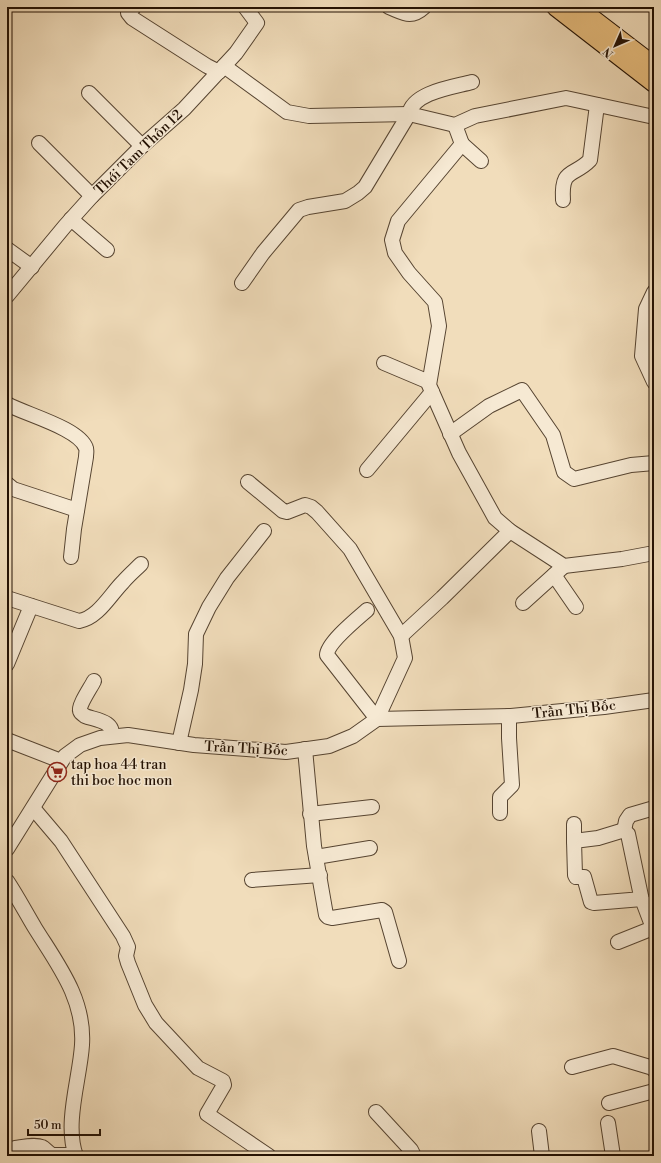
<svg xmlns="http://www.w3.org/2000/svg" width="661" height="1163" font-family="'Libre Bodoni',serif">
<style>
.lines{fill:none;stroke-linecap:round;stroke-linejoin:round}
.minor-casing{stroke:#564431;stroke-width:16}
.major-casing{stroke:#231103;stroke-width:20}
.minor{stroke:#f6e9d3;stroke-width:14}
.major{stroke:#e8be7e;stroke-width:18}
.labels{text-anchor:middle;stroke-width:3;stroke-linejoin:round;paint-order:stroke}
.street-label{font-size:14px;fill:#231103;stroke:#f6e9d3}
.poi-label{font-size:14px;fill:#231103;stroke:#f6e9d3;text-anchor:start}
</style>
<rect width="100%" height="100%" fill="#f1ddbb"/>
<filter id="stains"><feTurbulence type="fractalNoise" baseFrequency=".005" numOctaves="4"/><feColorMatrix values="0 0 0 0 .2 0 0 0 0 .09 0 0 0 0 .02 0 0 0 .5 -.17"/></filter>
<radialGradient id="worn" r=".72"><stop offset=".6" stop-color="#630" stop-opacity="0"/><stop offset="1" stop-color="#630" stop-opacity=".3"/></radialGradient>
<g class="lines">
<defs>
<g id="minor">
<polyline points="134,7 128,13 132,18 207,66 219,72"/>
<path d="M389 7C404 13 411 19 424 7"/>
<polyline points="224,66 287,112 309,116 409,114 455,125 475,116 566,98 654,117"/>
<polyline points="89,93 142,146"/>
<polyline points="455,125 462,144 398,221 392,240 395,253 409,273 435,302 439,326 429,385 459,453 495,518 510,531 564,566 622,559 654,553"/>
<polyline points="39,143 92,196"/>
<polyline points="462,144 481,161"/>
<path d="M563 200C561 167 574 177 590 160L597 105"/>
<polyline points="71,219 107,250"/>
<polyline points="7,249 32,267"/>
<path d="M242 283 263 253 299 210 308 207 345 201 358 193 365 187 409 114C413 92 454 87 472 82"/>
<polyline points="654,292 646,309 642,356 654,382"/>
<polyline points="7,296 65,226 92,196 142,146 184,109 236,53 257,23 245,7"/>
<polyline points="384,363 429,382"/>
<path d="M7 404C24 414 79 428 86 448 87 450 86 454 86 457L74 529 71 557"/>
<polyline points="450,434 489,406 522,390 553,435 564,472 574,479 631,465 654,463"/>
<polyline points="367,470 432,392"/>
<path d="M248 482 283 511 287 512 305 505 311 507 317 512 350 549 401 636 405 658 377 719 327 655C327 643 358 618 367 610"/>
<polyline points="7,484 13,489 77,510"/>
<polyline points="554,575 576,607"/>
<path d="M7 598 79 621C98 618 110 595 123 582 128 576 135 570 141 564"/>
<polyline points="523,603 564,566"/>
<polyline points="401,636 442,598 510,531"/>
<polyline points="7,664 31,606"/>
<path d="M94 681C91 687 78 706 80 711 81 714 83 714 85 716 95 720 115 721 111 736"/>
<polyline points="7,740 61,761"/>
<polyline points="179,743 191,690 195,664 196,634 209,607 227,578 264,531"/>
<polyline points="305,749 314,846 326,915 328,917 332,918 382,910 385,912 399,961"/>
<polyline points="33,808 61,841 123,936 128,947 126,956 128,963 145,1005 156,1023 198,1068 223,1081 224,1085 207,1114 269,1156"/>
<polyline points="500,813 500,797 512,785 509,738 509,716"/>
<polyline points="310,814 372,807"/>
<polyline points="574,824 574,841"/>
<polyline points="624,831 626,821 630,815 654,808"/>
<polyline points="7,849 65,756 80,745 100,738 128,735 194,745 286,752 329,746 353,736 377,719 511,716 604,707 654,700"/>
<polyline points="316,857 370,848"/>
<polyline points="252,880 320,875"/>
<path d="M7 881C17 896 26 913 35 928 58 965 85 999 82 1045 80 1078 64 1124 76 1156"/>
<polyline points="642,899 594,903 591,902 584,877 576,877 575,875 574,841 598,838 621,831 624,831 628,834 641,896 642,899 653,928 654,928"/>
<polyline points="618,942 653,928"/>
<polyline points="572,1067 613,1056 653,1068 654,1070"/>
<polyline points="609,1103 654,1091"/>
<polyline points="376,1112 411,1150 414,1156"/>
<polyline points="608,1123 613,1156"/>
<polyline points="539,1131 542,1156"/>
<path d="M15 1148C23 1147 35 1144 42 1147 46 1149 48 1153 53 1155H75"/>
</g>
<g id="major">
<polyline points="556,7 654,83"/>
<polyline points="577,7 654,66"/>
</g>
</defs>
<use href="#minor" class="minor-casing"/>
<use href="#major" class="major-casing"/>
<use href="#minor" class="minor"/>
<use href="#major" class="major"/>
</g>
<defs>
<symbol id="supermarket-ring" viewBox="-11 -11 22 22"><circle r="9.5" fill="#f6e9d3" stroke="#8f2418" stroke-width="1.5"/><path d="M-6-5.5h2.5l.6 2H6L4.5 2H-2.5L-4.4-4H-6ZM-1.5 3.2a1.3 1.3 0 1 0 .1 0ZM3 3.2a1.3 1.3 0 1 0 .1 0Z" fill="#8f2418"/></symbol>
</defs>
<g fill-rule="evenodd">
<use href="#supermarket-ring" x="46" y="761" width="22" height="22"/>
</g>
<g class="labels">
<g class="street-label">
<text transform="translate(138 152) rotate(-44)" y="5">Thới Tam Thôn 12</text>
<text transform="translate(574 709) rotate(-6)" y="5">Trần Thị Bốc</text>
<text transform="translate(246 748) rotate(3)" y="5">Trần Thị Bốc</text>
</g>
<g class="poi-label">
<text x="71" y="769">tap hoa 44 tran<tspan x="71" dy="16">thi boc hoc mon</tspan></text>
</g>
</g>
<rect width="661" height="1163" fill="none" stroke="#f1ddbb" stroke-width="24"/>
<rect x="8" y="8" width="645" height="1147" fill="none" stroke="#231103" stroke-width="2"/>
<rect x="12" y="12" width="637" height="1139" fill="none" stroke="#231103"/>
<g transform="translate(615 46) rotate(225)" stroke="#f6e9d3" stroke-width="3" paint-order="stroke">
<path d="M0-3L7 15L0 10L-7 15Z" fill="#231103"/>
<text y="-6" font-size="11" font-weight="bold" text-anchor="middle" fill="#231103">N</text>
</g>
<path d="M28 1129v6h72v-6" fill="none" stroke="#231103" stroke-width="2"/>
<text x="34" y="1129" font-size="12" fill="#231103" stroke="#f6e9d3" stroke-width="3" paint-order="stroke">50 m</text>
<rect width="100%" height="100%" filter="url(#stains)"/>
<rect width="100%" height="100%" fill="url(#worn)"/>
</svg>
